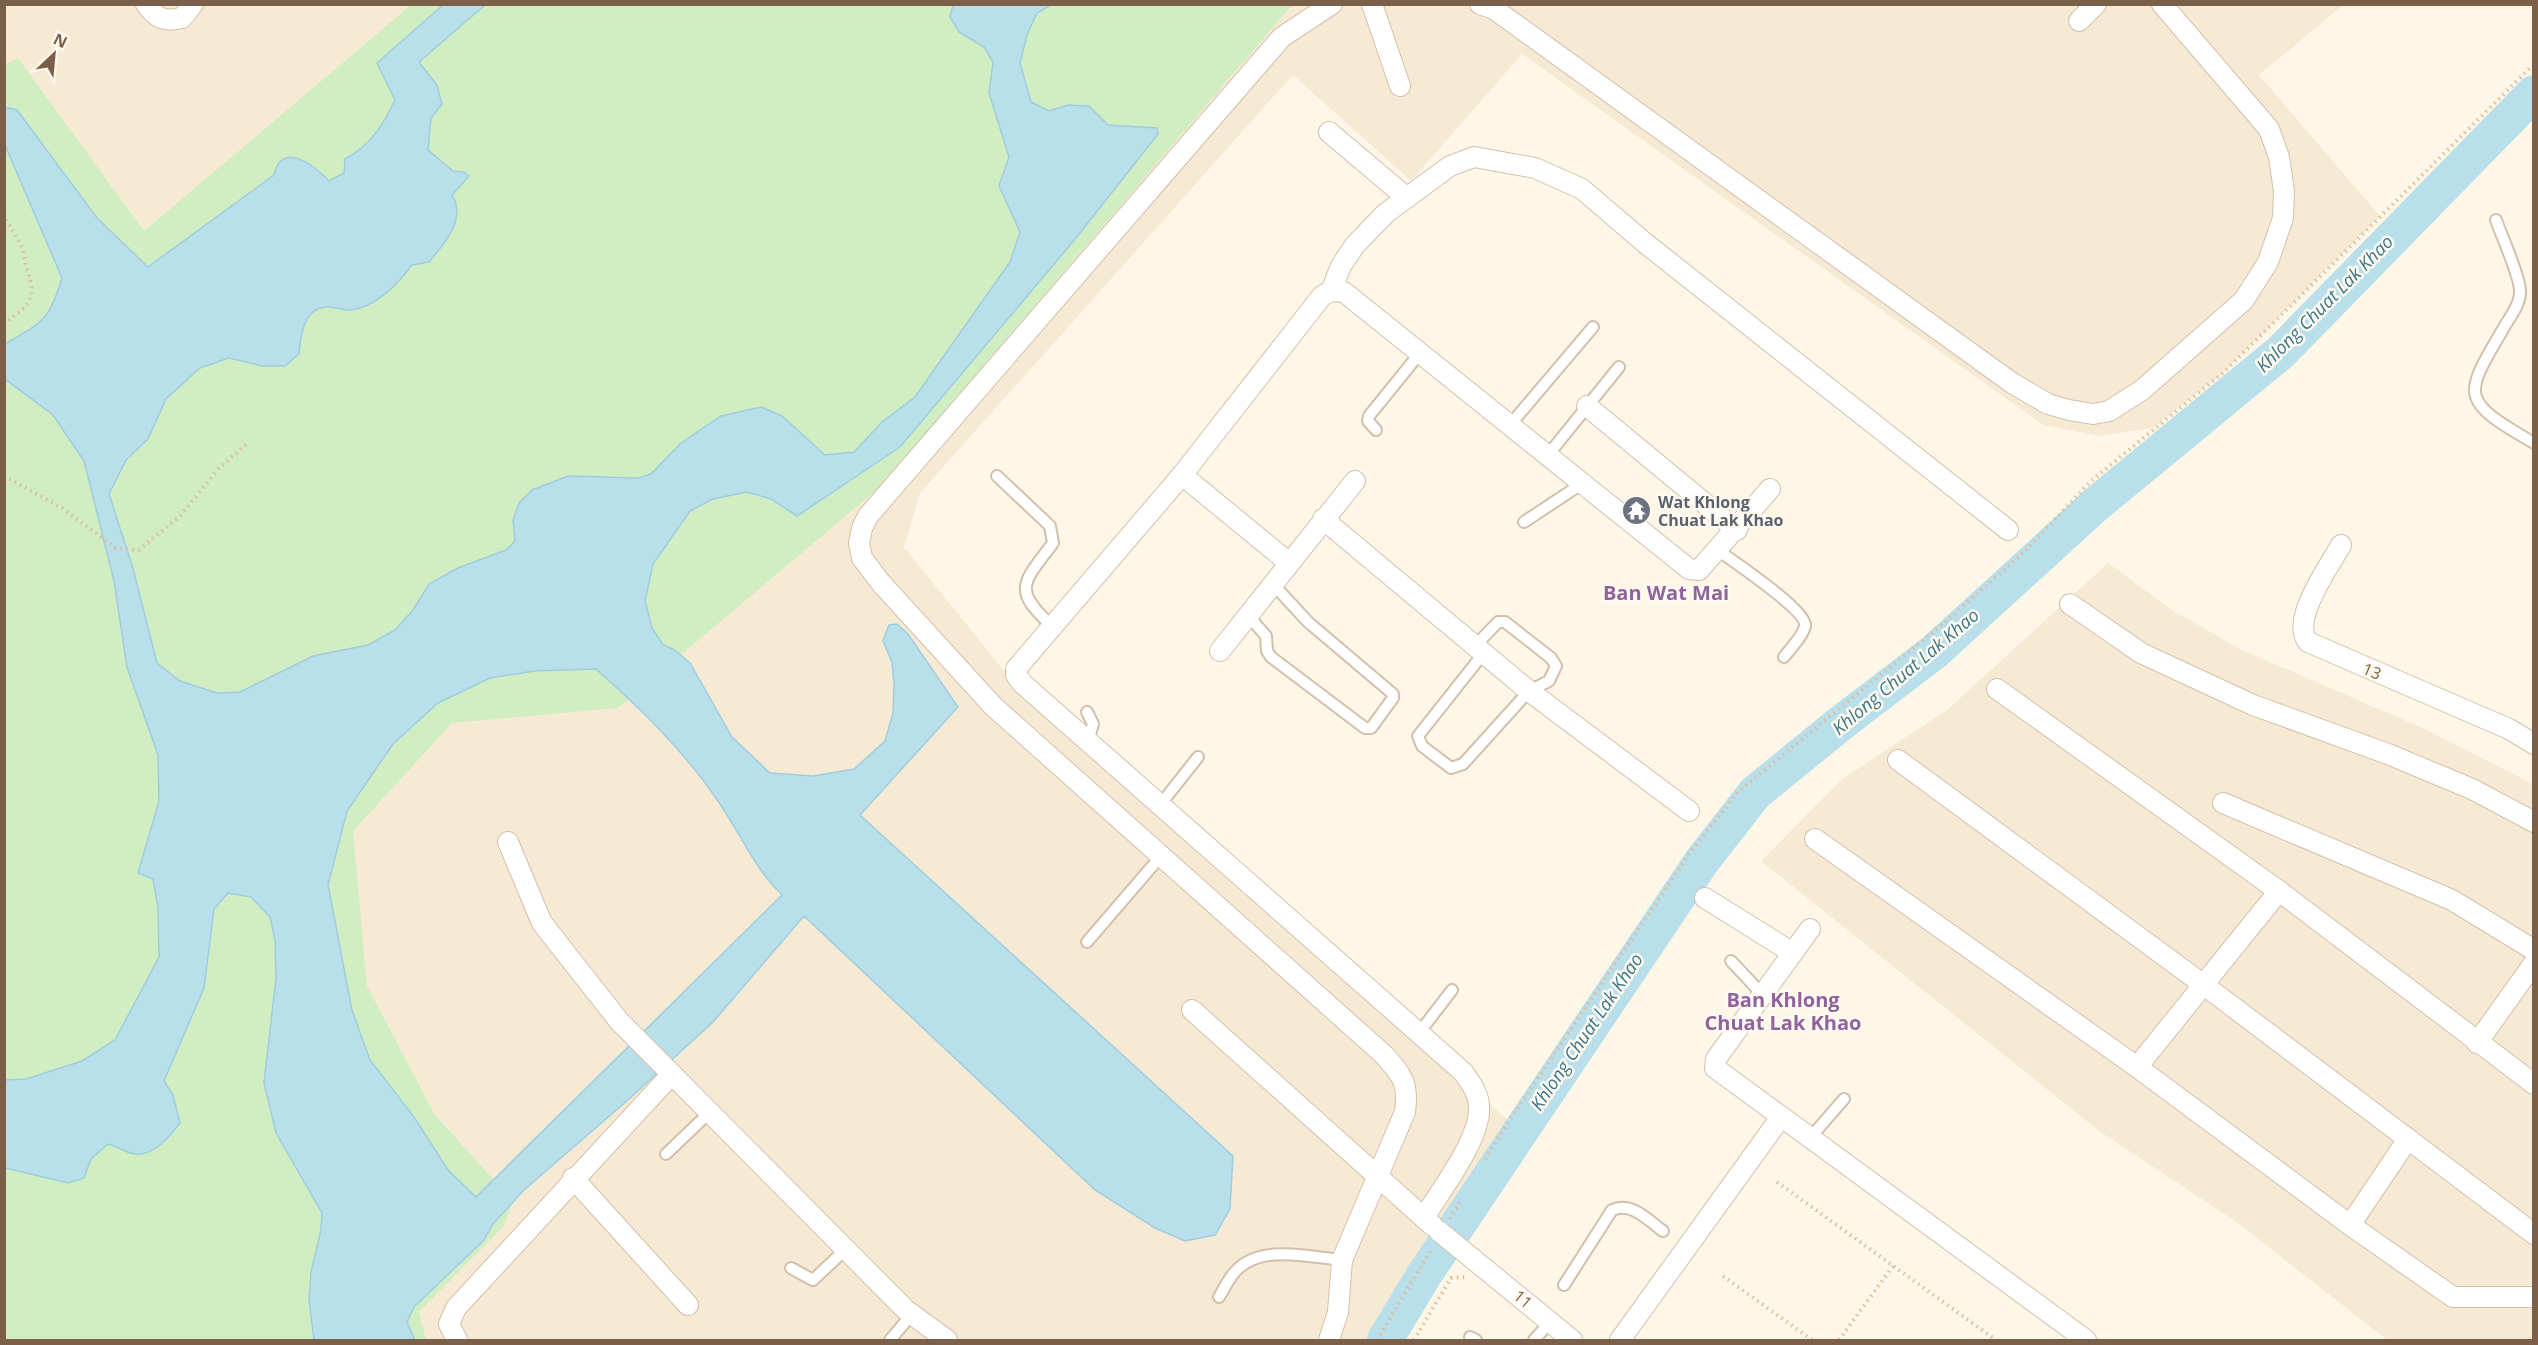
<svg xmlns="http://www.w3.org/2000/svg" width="2538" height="1345" font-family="'Open Sans',sans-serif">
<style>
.residential{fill:#f7ead5}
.green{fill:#d1eec3}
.water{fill:#b9dfeb;stroke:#9ecede;stroke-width:1.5;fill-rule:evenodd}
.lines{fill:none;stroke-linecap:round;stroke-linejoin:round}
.river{stroke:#b9dfeb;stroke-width:36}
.service-casing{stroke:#d3c0ab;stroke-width:14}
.minor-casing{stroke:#d3c0ab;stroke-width:22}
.path{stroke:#ddbc9e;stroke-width:4;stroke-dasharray:1.5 4.5;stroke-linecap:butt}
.service{stroke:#fff;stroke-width:10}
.minor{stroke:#fff;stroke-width:20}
.minor-bridge-casing{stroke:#d3c0ab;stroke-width:22;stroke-linecap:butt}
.minor-bridge{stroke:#fff;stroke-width:20}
.labels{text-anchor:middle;stroke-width:5;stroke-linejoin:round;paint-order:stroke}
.worship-label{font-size:16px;font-weight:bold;fill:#5b616d;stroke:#fffaf0;text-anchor:start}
.street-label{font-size:16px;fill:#7c5f48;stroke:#fffaf0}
.water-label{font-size:18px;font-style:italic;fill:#3b768a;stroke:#fffaf0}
.quarter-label{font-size:20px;font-weight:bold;fill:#90639f;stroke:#fffaf0}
</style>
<rect width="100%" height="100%" fill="#fef7e7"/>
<g class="residential">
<polygon points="5,5 2343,5 2259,75 2380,216 2224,372 2153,428 2100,436 2043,425 1522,54 1411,181 1293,75 920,493 904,547 1014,683 1509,1121 1369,1340 5,1340"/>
<polygon points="2108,563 2172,610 2238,648 2425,729 2533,784 2533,1340 2387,1340 2239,1224 2099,1131 1761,861 1842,779 1947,710"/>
</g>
<polygon class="green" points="411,5 1292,5 880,487 618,708 452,723 353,831 367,986 435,1115 513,1201 504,1226 419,1312 426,1340 5,1340 4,65 18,58 144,231"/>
<path class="water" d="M443 5H485L419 62 437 85 442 104 431 118 428 150 453 171 464 172 469 176 452 195C467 219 444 244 429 262L412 265C398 284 375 308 350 310 342 310 334 306 326 307 304 308 300 337 299 354L285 366H263L229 358 200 368 166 399 148 439 126 460 109 494 132 565 157 663 180 681 217 693 240 692 313 656 368 645 395 630 413 610 429 584 458 568 506 550 515 541 513 520 519 503 532 490 568 476 639 478 651 474 681 443 721 416 761 407 782 416 825 455 854 452 882 422 915 397 1010 262 1020 232 999 186 1009 157 989 93 993 62 984 47 959 32 950 17 953 5H1051L1037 13 1027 35 1020 63 1031 102 1049 111 1068 105 1089 106 1108 125 1157 128 1158 134 1076 238 900 447 797 516 771 499 747 492 713 499 690 511 653 564 645 601 652 628 663 645 673 649 690 663 732 737 770 773 813 776 854 769 885 741 893 713 894 684 892 662 883 641 889 625 897 624 908 634 958 707 860 815 1233 1156 1230 1209 1215 1235 1185 1241 1155 1228 1095 1190 804 916 713 1022 628 1100 524 1190 493 1224 484 1240 414 1307 407 1322 415 1340H314L309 1300 311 1272 321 1230 322 1213 276 1133 264 1083 276 978 275 940 270 917 251 897 228 893 214 909 204 988 164 1081 173 1095 180 1123C169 1137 154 1156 135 1154 126 1153 117 1146 108 1144L91 1159 84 1178 68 1183 5 1168 4 1080 26 1079 82 1061 115 1040 159 957 158 907 153 879 138 873 159 801 158 755 127 667 114 581 84 461 53 415 5 379V344C43 322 49 321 62 278L5 145V107L17 110 97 218 148 267 274 175C281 140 314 165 329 181L344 173 345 159C371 145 383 125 395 100L377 63ZM596 669C642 710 686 753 720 804 741 835 755 869 782 895L476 1197 448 1170 414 1117 370 1060 352 1010 328 885 347 811 393 744 438 703 490 678 534 671Z"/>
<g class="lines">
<polyline class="river" points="1385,1340 1424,1275 1702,861 1755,793 1841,723 1934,652 2094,506 2281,352 2534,93"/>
<defs>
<g id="service">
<path d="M2496 220C2502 237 2519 274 2520 290 2521 302 2512 314 2506 324 2463 397 2458 399 2534 443"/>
<polyline points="1510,425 1593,327"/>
<polyline points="1376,430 1368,421 1369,416 1420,353"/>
<polyline points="1548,455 1619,367"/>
<path d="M997 476 1050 526 1053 543C1024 582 1011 589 1051 625"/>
<polyline points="1524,522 1583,483"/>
<path d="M1718 550C1732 561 1807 610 1805 626 1803 636 1790 649 1784 657"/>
<polyline points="1247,614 1266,636 1267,651 1271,657 1365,728 1371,728 1393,698 1393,694 1308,622 1272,583"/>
<polyline points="1475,646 1498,622 1505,622 1551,658 1556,666 1549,681 1529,691 1463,764 1451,768 1422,746 1418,736 1483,654"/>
<polyline points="1087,712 1093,724 1088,741"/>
<polyline points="1160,805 1198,757"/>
<polyline points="1087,942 1161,856"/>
<polyline points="1731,961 1763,995"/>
<polyline points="1419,1033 1452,990"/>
<polyline points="1810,1138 1844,1099"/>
<polyline points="666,1154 710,1112"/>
<polyline points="791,1268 813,1280 846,1249"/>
<path d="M1564 1285 1612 1210C1631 1201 1648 1220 1663 1231"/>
<path d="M1219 1297C1224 1289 1228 1280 1234 1273 1258 1243 1308 1257 1342 1260"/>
<polyline points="1470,1337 1476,1340"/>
<polyline points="890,1340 912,1314"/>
<polyline points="1534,1340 1550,1322"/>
</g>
<g id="minor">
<path d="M146 4C156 19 165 22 182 18L193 4"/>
<polyline points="1372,4 1400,86"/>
<polyline points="1480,4 1494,9 2012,383 2048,404 2069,410 2093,414 2109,411 2142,390 2244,300 2268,262 2283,218 2284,191 2279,157 2269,129 2162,4"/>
<polyline points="2079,21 2096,4"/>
<polyline points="1329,132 1407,198"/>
<polyline points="1331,291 1344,292 1689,569 1699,570 1770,489"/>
<polyline points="1587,406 1737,530"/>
<polyline points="1182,475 1288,562"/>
<polyline points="1323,519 1529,691 1689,811"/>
<path d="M2341 545C2329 567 2290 620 2308 642L2509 729 2534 744"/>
<polyline points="2070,604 2141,653 2253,705 2388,754 2472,789 2534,822"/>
<polyline points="1220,651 1355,481"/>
<polyline points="1997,689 2279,891 2534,1084"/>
<polyline points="1898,760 2204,985 2534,1234"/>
<polyline points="2223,803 2452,900 2534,950"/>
<polyline points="1815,839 2137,1067 2350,1225"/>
<polyline points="508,842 542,923 619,1021 906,1310 947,1340"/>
<polyline points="1705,898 1793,953"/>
<polyline points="1810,929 1716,1059 1715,1068 2086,1340"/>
<polyline points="1192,1010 1433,1226"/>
<polyline points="2477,1043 2534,963"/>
<polyline points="2137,1067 2279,891"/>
<polyline points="2408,1139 2350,1225 2453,1297 2534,1297"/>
<polyline points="573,1178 688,1305"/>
<path d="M1424 1218C1441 1189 1482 1138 1479 1105 1478 1092 1470 1082 1463 1072L1023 684 1016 675V669L1182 475 1322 296 1331 291 1341 266 1355 245 1386 213 1450 166 1474 157 1535 168 1582 189 1645 243 2008 530"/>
<polyline points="1473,1259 1572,1340"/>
<polyline points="457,1340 449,1324 456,1308 672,1074"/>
<path d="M1329 1340 1338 1312 1342 1260 1405 1112C1409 1082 1402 1075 1383 1054L993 706 881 583 862 558 859 543 862 528 868 516 1282 37 1332 4"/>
<polyline points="1620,1340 1781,1117"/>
</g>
</defs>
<use href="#service" class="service-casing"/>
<use href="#minor" class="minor-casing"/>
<g class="path">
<path d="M4 214C9 227 16 235 22 247 25 254 24 263 27 270 38 300 28 306 4 323"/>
<polyline points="4,476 62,508 116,548 139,550 181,515 219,468 249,442"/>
<polyline points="1485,1159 1509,1121 1691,851 1739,791 1950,618 2023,553 2091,481 2224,372 2534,64"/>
<polyline points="1777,1182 1996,1340"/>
<polyline points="1450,1219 1460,1202"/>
<polyline points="1723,1276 1812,1340"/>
<polyline points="1377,1340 1432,1248"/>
<polyline points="1414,1340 1451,1278 1465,1277"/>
<polyline points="1839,1340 1893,1266"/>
</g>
<use href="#service" class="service"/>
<use href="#minor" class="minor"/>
<defs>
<polyline id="minor-bridge" points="1440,1232 1473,1259"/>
</defs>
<use href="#minor-bridge" class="minor-bridge-casing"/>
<use href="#minor-bridge" class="minor-bridge"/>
</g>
<defs>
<symbol id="temple-disc" viewBox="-11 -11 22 22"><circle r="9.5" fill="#6b7280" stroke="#fffaf0"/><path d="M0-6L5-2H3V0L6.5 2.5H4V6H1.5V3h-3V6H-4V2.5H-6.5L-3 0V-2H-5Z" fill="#fff"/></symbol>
</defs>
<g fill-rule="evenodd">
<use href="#temple-disc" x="1620" y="494" width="33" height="33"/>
</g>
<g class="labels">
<g class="worship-label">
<text x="1658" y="508">Wat Khlong<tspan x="1658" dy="18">Chuat Lak Khao</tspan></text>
</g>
<g class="street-label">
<text transform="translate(2372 671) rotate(23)" y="6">13</text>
<text transform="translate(1523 1299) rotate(40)" y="6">11</text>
</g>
<g class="water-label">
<text transform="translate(2325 304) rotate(-45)" y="6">Khlong Chuat Lak Khao</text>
<text transform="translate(1906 672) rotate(-40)" y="6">Khlong Chuat Lak Khao</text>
<text transform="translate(1587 1032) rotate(-56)" y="6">Khlong Chuat Lak Khao</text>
</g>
<g class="quarter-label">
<text x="1666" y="600">Ban Wat Mai</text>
<text x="1783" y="1007">Ban Khlong<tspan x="1783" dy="23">Chuat Lak Khao</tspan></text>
</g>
</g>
<rect width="2538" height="1345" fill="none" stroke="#7c5f48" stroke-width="12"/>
<g transform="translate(54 54) rotate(26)" stroke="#fffaf0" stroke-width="4.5" paint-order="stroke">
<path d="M0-4.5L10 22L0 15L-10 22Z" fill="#7c5f48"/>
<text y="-9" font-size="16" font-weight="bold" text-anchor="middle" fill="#7c5f48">N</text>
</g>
</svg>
